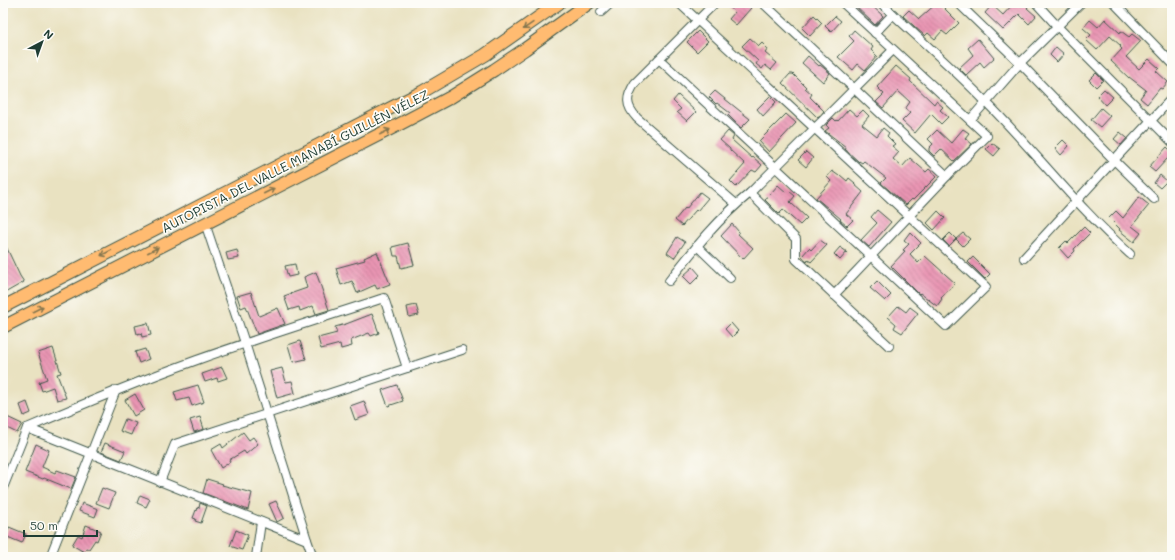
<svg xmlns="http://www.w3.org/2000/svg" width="1175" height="560" font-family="Mali,sans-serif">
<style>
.building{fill:url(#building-back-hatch)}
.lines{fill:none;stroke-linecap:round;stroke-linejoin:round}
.street-casing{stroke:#3d5649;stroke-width:10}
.primary-casing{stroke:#3d5649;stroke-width:14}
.street{stroke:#fff;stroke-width:8}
.primary{stroke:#ffbb71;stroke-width:12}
.oneway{stroke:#84764f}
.labels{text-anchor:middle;stroke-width:3.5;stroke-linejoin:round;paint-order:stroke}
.street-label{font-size:13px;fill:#1f3d34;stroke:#fdfcf7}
</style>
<defs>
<pattern id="building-back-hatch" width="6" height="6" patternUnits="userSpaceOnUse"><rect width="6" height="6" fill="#e994b2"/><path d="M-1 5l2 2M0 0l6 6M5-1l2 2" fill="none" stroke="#bc7a92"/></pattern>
</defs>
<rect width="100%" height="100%" fill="#fdfcf7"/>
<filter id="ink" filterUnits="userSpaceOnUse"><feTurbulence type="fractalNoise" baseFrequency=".025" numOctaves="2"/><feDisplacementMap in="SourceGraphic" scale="8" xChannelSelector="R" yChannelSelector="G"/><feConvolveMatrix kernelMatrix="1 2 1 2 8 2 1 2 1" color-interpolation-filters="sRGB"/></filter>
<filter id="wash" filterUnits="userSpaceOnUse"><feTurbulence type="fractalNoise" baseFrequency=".012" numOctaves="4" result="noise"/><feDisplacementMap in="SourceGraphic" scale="16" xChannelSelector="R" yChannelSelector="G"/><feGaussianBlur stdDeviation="0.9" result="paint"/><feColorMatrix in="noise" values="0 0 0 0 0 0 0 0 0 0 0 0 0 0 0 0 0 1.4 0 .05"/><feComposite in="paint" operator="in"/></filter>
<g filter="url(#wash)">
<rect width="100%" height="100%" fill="#e9e2c1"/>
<g id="blocks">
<g class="building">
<polygon points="725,3 745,3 751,8 736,25 729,19 735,12"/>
<polygon points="852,3 869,3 883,16 875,25"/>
<polygon points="937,3 948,3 944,8 959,23 947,35 942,31 935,39 928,33 925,36 903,16 909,10 919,19"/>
<polygon points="1014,3 1024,3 1028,7 1027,8 1036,16 1029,24 1019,14 1003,30 985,13 992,5 1003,15"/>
<polygon points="814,15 822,23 810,36 802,28"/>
<polygon points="835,16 841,21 831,32 825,26"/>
<polygon points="1105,19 1120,33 1121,31 1129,37 1132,34 1141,41 1126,57 1139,69 1149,59 1159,68 1156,71 1168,82 1162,89 1160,88 1147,104 1140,98 1146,90 1129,77 1129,78 1111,61 1122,49 1120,47 1121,46 1110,36 1097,50 1086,40 1091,35 1083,28 1090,20 1098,27"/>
<polygon points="854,30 873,47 871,50 877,56 865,70 858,64 853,70 838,57 854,41 849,36"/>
<polygon points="698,31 708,41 697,52 687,42"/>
<polygon points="750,38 759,46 762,43 768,49 765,53 777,63 771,70 765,65 762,69 756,64 758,61 742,46"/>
<polygon points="978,39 994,58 984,67 980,62 966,75 959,68 973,55 968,48"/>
<polygon points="1056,47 1064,54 1057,62 1050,55"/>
<polygon points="808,56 819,66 820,65 830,73 823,82 802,63"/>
<polygon points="896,66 911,79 910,81 934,104 936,101 943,107 940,110 948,117 941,124 931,114 915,133 902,121 910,113 905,109 910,102 898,91 883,108 876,102 884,94 877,87"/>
<polygon points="1096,73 1103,80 1096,87 1089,80"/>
<polygon points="790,74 793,74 806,87 805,88 812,94 810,97 824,111 818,118 782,83"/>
<polygon points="1104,89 1113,97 1105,105 1097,96"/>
<polygon points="715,91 750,119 741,128 728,115 730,113 717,103 716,104 709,97"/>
<polygon points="678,95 696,112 687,121 677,112 681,109 673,101"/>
<polygon points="770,96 776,102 763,116 757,109"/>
<polygon points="1101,108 1110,116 1100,127 1091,120"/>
<polygon points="849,109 857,116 863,110 869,116 862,124 877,136 883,128 889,133 887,136 895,144 892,146 899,152 893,159 902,167 910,158 926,172 929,169 937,176 913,200 912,199 906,205 881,183 886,178 864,161 862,163 859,161 859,162 845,149 846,147 825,131 829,128 826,125 833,118 836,121 837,120 838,121"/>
<polygon points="786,114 796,123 769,152 759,141"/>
<polygon points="963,129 969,133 965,138 972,144 954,161 941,149 934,156 929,151 929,148 933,144 928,139 937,130 951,143"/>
<polygon points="728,131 734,136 732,140 752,158 753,157 762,165 756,172 752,170 736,187 730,181 745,164 730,150 730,149 720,140"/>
<polygon points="1120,132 1127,138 1121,145 1114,139"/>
<polygon points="1063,140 1069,146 1061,155 1055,148"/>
<polygon points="992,143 1000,149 994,156 986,149"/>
<polygon points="1167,147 1172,152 1172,163 1168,158 1155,172 1149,167"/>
<polygon points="806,152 813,158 806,167 798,160"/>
<polygon points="832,171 839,176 840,175 847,181 849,178 855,183 854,184 863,192 846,214 853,220 847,226 840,220 841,219 816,198 831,181 827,177"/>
<polygon points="1160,175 1167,181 1160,188 1154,183"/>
<polygon points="778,185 787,193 789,191 795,196 790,202 807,218 800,225 783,210 779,214 765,200"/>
<polygon points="700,192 708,198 697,211 696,210 682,226 675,220 685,208 686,209"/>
<polygon points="1139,197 1149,205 1132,226 1141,233 1134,242 1119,230 1120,229 1109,218 1116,211 1123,218"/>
<polygon points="877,210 891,222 869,247 861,240 877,223 871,217"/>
<polygon points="938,211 945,218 934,230 927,223"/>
<polygon points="732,224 739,232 738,234 753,248 743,259 721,236"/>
<polygon points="1084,227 1090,233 1074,249 1075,251 1068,258 1059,248 1066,241 1068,243"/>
<polygon points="910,232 921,243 910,254 918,263 925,256 955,283 941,298 942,299 937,306 920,293 919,294 891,266 905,251 903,250 909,244 904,240"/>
<polygon points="950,233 956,239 949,246 943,240"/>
<polygon points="963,233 970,239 963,246 956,239"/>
<polygon points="677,237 685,242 674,258 667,253"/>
<polygon points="3,240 20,276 24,282 3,294"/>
<polygon points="820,240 827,245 811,262 808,260 807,262 802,256 809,248 811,250"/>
<polygon points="408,243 414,265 401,268 398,256 394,256 392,247"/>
<polygon points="840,247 847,252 840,260 834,254"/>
<polygon points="237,250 239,258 228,260 226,253"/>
<polygon points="377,252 390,284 377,289 375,285 357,293 352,281 341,285 336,268 365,260 364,258"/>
<polygon points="973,257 990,274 985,279 968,262"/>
<polygon points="295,264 297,275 288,277 285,266"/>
<polygon points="693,267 700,275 691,284 683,276"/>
<polygon points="316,272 329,310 316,314 313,306 300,311 299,307 289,310 284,296 307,288 304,277"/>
<polygon points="877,281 891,295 885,301 870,288"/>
<polygon points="251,292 259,316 278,308 285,324 257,334 246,306 241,308 237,296"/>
<polygon points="416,305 419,315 409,317 407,307"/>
<polygon points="898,306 906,312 910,307 918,313 902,333 894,328 896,324 888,317"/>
<polygon points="372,314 379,333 371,336 369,333 351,340 352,346 341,349 340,344 321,349 318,338 337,333 335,327 346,324"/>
<polygon points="148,323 151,335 142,337 141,333 137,334 135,326"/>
<polygon points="731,323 738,331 732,337 725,329"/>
<polygon points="300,341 306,359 293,362 288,345"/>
<polygon points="53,348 61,373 57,374 66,398 57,400 53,387 42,391 39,382 47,379 38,353"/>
<polygon points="145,349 149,359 139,363 135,352"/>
<polygon points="222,367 227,378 218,381 217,378 205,382 202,374"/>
<polygon points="282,368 286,382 292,381 295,393 277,398 270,371"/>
<polygon points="198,385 204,402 192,406 189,398 177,401 174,392"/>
<polygon points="397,385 403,401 388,406 382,390"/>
<polygon points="135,394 144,410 134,416 125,400"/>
<polygon points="364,401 369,415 355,420 350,406"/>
<polygon points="27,402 31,413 24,416 20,405"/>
<polygon points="5,416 22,424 17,433 3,426 3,420"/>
<polygon points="200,417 204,429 194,432 190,420"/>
<polygon points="125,419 136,423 131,435 120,431"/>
<polygon points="243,432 249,440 253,437 258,444 246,454 244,451 229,460 230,462 221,468 211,450 221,444 223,448"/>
<polygon points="105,443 125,451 121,460 101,452"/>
<polygon points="36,444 49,450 42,467 55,473 57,470 76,477 71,489 44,478 43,479 25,472"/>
<polygon points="207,479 223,484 222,485 252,493 248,510 203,493"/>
<polygon points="102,488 115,493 109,508 96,503"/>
<polygon points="140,495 150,499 146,507 137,503"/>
<polygon points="276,501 284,518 277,522 269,504"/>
<polygon points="82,503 98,509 95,517 79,511"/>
<polygon points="200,503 207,506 201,523 195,521 196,519 193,518 196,510 197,511 198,507 199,508"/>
<polygon points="86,525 101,531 97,541 95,540 89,549 86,548 84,552 72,545 78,535 82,537"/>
<polygon points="9,527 26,534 22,543 5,536"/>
<polygon points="236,530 248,535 242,550 230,546"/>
</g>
</g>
</g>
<g filter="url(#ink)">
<use href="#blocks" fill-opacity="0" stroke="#3d5649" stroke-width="1"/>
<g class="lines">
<defs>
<g id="street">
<path d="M715 3 635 83C626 97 625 105 637 118L736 204"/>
<polyline points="763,3 947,176"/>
<path d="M881 3C916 36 952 67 985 101 1035 151 1077 207 1130 254"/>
<polyline points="958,3 1020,63 1114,160 1154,199"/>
<polyline points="1036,3 1058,27 1172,142"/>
<polyline points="1114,3 1172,63"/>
<polyline points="601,12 611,3"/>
<polyline points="875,33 893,14"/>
<polyline points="659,59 946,326 986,287 679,3"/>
<polyline points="970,120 1020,63 1081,3"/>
<polyline points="750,193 796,239 796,259 889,346"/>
<polyline points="697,246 730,278"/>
<polyline points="1024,258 1114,160 1172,98"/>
<path d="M669 281C694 249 719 218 750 193L893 50"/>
<polyline points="834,295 947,176 987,136 843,3"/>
<polyline points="407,368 462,350"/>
<polyline points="27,428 307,540 245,343 205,223"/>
<path d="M3 488 27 428C83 404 139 381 197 360 259 338 322 318 384 298L407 368 175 444 160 482"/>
<polyline points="307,540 313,557"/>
<polyline points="50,557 116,390"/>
<polyline points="256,557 261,522"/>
</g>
<g id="primary">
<polyline points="3,307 422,92 485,55 559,3"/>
<polyline points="3,327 398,125 451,97 494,70 525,49 589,3"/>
</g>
</defs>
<use href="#street" class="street-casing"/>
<use href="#primary" class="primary-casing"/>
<use href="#street" class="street"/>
<use href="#primary" class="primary"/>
</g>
<defs><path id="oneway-shaft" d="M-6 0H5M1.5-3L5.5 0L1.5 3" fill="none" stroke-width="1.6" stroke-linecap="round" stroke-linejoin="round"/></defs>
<g class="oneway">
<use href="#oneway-shaft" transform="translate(528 26) rotate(145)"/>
<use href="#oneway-shaft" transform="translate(385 132) rotate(-27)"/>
<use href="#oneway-shaft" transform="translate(269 191) rotate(-27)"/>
<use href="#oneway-shaft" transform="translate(153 250) rotate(-27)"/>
<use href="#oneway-shaft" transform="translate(106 253) rotate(153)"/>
<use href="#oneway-shaft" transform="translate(38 309) rotate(-27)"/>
</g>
</g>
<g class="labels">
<g class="street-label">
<text transform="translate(295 161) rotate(-27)" y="5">AUTOPISTA DEL VALLE MANABÍ GUILLÉN VÉLEZ</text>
</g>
</g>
<rect width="1175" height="560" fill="none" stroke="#fdfcf7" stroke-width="16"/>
<g transform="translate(42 42) rotate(41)" stroke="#fdfcf7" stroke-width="3" paint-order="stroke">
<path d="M0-3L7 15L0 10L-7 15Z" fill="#1f3d34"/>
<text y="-6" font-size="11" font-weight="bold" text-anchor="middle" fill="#1f3d34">N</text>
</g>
<path d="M24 530v6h73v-6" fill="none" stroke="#1f3d34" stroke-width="2"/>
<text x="30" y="530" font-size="12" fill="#1f3d34" stroke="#fdfcf7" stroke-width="3" paint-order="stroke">50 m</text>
</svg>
